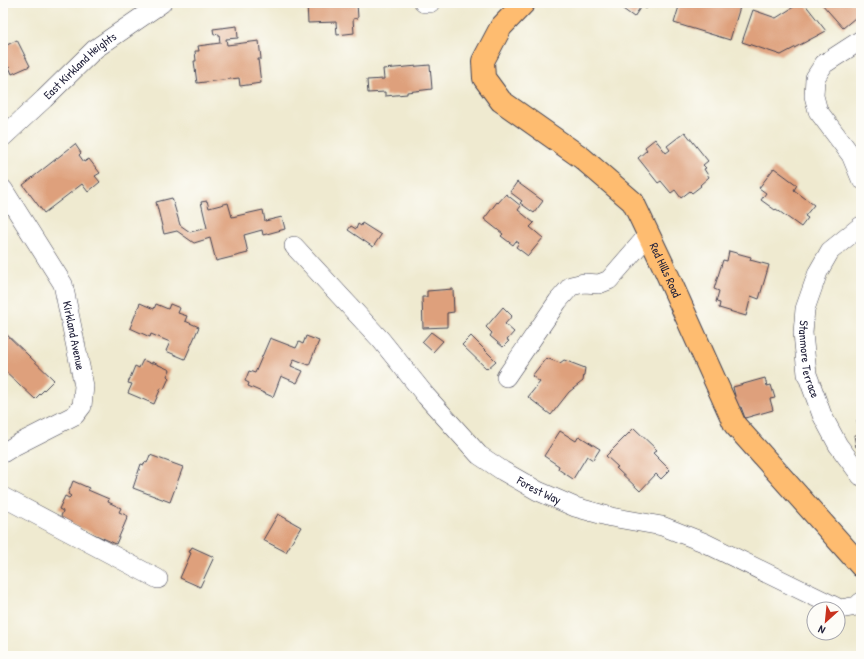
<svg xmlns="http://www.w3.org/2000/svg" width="864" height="659" font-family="'Patrick Hand',sans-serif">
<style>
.building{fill:#dea07b}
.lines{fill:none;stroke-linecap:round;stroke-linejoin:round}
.minor-casing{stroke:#414051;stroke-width:20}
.major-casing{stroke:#414051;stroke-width:24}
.minor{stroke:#fff;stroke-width:19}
.major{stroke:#febc70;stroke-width:22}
.labels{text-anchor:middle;stroke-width:3;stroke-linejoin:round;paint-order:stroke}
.street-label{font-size:12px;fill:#22223b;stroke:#fdfcf7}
</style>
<rect width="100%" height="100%" fill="#fdfcf7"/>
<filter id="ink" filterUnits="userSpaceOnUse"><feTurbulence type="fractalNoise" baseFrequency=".025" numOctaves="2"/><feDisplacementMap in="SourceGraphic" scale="8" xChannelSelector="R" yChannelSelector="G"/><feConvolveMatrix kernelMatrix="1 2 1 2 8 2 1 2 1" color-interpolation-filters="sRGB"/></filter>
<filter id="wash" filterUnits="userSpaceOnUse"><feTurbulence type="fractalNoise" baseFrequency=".012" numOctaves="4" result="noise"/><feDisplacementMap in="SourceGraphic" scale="16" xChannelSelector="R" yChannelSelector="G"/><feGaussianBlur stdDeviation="0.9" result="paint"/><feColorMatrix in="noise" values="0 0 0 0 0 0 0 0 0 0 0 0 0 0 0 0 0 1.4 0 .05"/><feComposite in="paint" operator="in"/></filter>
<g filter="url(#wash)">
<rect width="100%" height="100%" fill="#efead0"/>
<g id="blocks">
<g class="building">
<polygon points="307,3 357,3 358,18 353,19 354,33 337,35 336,22 308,23"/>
<polygon points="617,3 650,3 646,9 642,5 634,17 616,4"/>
<polygon points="680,3 728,3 740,7 730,40 674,23"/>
<polygon points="800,3 804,3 826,31 781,55 742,42 753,10 776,18"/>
<polygon points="821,3 861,3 861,13 843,28"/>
<polygon points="237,26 238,38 226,39 227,45 259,41 261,59 258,59 261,83 240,86 239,78 197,83 194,61 196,61 195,51 199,51 198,46 220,43 219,34 214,35 213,29"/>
<polygon points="17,40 30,66 12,74 9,67 3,70 3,47"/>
<polygon points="430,65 432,89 407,92 407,94 385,96 385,92 368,93 367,80 384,79 383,69"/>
<polygon points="685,132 708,161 703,165 706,168 704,169 709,177 700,185 701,186 692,193 690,191 681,198 675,190 671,193 661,181 658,183 638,158 647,150 645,147 655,139 666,153 670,150 667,146"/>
<polygon points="75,144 81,153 79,155 84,162 89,159 100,173 95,176 100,182 88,192 82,184 44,213 23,185"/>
<polygon points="774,168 797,185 794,190 814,205 805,216 808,218 801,227 776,209 775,210 761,200 766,193 759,188"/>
<polygon points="517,182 543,201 534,213 520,203 522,201 510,192"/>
<polygon points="506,194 521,206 518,210 534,223 530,227 543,238 528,256 516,247 519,243 516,241 513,245 501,236 503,234 484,219 497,202 498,203"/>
<polygon points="172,198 180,225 190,232 207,228 201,202 207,201 209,208 228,203 232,217 263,210 265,221 282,217 285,229 263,235 262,230 244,235 248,253 216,261 210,238 194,243 177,231 164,234 156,202"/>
<polygon points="362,223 381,235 373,247 348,230 351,226 356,229 358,224 361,226"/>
<polygon points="729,251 751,257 750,260 769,265 759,299 751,296 746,316 719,308 720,303 716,302 719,291 714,289 723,260 727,261"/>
<polygon points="453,289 454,312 447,313 447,327 423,328 422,297 427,297 427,291"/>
<polygon points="140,303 154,309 156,304 168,309 170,304 180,308 178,313 187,316 185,321 199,327 185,359 166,351 170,342 151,334 150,337 130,328"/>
<polygon points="503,307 512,316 505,324 514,332 507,340 509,341 503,347 490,336 492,333 486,327"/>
<polygon points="3,331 54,380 35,399 3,369"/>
<polygon points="431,332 443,341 433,352 422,342"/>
<polygon points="306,336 319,341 309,365 294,359 291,366 303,371 297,383 281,376 273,397 248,386 249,383 245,381 249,371 255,373 270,338 296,348 299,342 303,344"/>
<polygon points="471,336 496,361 487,369 462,345"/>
<polygon points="546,358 560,363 564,360 585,368 583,381 569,392 551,415 528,397 540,382 532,376"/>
<polygon points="143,360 152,364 152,362 170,370 167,376 169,378 164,389 161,388 154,404 128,393 132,384 128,383 135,366 139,368"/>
<polygon points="765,378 767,386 771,385 775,398 770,399 773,410 745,418 741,407 734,409 731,398 735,396 733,387"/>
<polygon points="857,420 861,420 861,446 856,447 854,435 859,435"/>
<polygon points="634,428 657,450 653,453 670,470 661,479 656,474 640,491 616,468 618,467 606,456"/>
<polygon points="560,431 576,441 579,436 600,449 593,460 587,456 573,479 558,469 559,466 544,456"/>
<polygon points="150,455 183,467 170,502 133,488 141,464 144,465 145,462 147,463"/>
<polygon points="73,481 89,488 88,490 109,499 108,502 121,508 119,512 128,516 116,544 60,519 63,511 59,509 65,496 69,498 71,496 68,494"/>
<polygon points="278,514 301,527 286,552 263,540"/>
<polygon points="192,547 214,557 200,587 180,578 191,553 189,552"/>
</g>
</g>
</g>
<g filter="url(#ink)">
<use href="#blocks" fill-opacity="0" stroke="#414051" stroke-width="1"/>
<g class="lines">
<defs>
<g id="minor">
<polyline points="424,3 430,3"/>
<polyline points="861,40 824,64 815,78 814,96 818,111 851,155 861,179"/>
<path id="s1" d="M3 137 44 99 95 49 162 3"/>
<path id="s2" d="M3 189 63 284 84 386 82 406 75 415 16 445 3 453"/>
<path id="s3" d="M861 226 830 251 818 272 805 309 803 333 807 374 822 415 838 445 861 476"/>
<path id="s4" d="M294 246 381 340 426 396 479 455 503 471 538 491 575 507 611 517 662 526 703 542 840 609 857 606 861 602"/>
<polyline points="506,377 558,301 571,286 584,283 599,284 609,280 648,235"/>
<polyline points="3,497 158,579"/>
</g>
<g id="major">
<path id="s5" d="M524 3 501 27 483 61 484 78 501 101 582 158 633 202 663 265 735 425 861 566"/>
</g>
</defs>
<use href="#minor" class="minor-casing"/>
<use href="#major" class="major-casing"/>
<use href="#minor" class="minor"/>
<use href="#major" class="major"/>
</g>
</g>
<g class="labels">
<g class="street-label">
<text dy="4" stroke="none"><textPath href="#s1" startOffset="105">East Kirkland Heights</textPath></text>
<text dy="4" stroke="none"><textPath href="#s5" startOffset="359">Red Hills Road</textPath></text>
<text dy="4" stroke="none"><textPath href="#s2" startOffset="165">Kirkland Avenue</textPath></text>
<text dy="4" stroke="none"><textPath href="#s3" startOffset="154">Stanmore Terrace</textPath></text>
<text dy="4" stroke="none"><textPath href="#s4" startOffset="349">Forest Way</textPath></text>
</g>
</g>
<rect width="864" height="659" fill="none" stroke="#fdfcf7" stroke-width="16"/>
<g transform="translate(826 621) rotate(207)"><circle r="19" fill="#fdfcf7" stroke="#a5a5ac"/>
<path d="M0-3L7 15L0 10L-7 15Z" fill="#c8321e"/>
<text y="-6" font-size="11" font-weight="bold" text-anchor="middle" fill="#22223b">N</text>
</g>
</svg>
